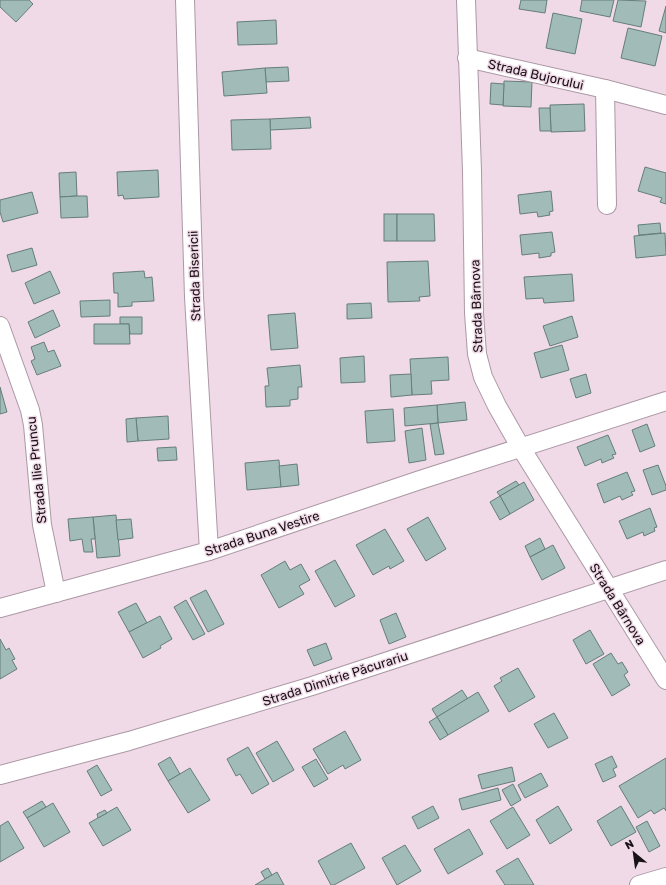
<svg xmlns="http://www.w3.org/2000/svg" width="666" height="885" font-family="Rubik,sans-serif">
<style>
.building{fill:#a0bbb8;stroke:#657e7b}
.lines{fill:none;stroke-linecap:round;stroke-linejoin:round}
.minor-casing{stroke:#ac98a5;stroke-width:20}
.minor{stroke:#fff;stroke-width:18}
.labels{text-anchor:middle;stroke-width:3;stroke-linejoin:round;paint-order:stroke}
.street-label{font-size:13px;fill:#191216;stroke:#f0dae7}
</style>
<rect width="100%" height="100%" fill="#f0dae7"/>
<g class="building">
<polygon points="0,0 29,0 33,4 16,22 0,7"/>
<polygon points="521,0 547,0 545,13 519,9"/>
<polygon points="582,0 614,0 610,17 580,11"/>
<polygon points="618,0 646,1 641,27 613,21"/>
<polygon points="666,6 666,33 659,31"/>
<polygon points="553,13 582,19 575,54 546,48"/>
<polygon points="276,20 277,44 238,45 237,22"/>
<polygon points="628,28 662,36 655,66 621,58"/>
<polygon points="288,67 289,81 266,82 265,68"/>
<polygon points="265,68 267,93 224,96 222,72"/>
<polygon points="504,81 532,82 531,107 503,106"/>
<polygon points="491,83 504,84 503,105 490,104"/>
<polygon points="584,104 585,131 551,132 550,105"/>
<polygon points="539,108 550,108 551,131 540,131"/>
<polygon points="310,117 311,128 270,130 270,119"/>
<polygon points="270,119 271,149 232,150 231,120"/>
<polygon points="645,167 666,173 666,204 660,202 662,198 638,191"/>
<polygon points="158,170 159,197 124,199 123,195 118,196 117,172"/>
<polygon points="76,172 77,196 60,197 59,173"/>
<polygon points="551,191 553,211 549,212 550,215 538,217 537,212 520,214 518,195"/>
<polygon points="32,192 38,213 3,222 0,212 0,200"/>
<polygon points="77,196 87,196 88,217 61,218 60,197"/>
<rect x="384" y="214" width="13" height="27"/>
<polygon points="397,214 434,214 435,241 397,241"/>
<polygon points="660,223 661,233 639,235 638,225"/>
<polygon points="552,232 555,252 551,253 551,256 539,258 539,253 522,255 520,235"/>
<polygon points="665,233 666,255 636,258 634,236"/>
<polygon points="32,248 37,265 12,272 7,255"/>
<polygon points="428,261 430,296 419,297 420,301 388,302 387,262"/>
<polygon points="50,271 60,293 34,304 25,283"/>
<polygon points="144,271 145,278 152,277 154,301 132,302 132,306 118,307 118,293 114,293 113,273"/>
<polygon points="572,274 574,301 544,303 543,298 526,299 524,277"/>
<polygon points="110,300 110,316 81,317 80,301"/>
<polygon points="371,303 372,318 347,319 347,304"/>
<polygon points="53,310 60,326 35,338 28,322"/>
<polygon points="295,313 298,348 271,350 268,315"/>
<polygon points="572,316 578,337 550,346 543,326"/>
<polygon points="120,317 142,317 142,334 130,334 129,324 120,324"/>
<polygon points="94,324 129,324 130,344 94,344"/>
<polygon points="44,342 48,352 54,350 61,366 37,375 31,361 35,359 31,347"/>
<polygon points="562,345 569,370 541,378 534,353"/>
<polygon points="364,356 365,382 341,383 340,358"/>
<polygon points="448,357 449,380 431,381 432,394 412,395 410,359"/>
<polygon points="300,365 302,387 298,387 298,399 290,400 290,406 266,407 265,386 269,386 267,368"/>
<polygon points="411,374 412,395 391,397 390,375"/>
<polygon points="586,374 591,393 576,398 570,379"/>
<polygon points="0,387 7,412 0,414"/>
<polygon points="465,402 467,420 438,423 437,405"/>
<polygon points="437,405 438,423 405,426 404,408"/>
<polygon points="393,409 395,441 367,443 365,411"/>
<polygon points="168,416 169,439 138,441 136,418"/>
<polygon points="136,418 138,441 127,442 126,419"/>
<polygon points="438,423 444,454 435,455 430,424"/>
<polygon points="647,424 655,446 640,452 632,430"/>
<polygon points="422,428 426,460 409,463 405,431"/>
<polygon points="608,435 616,454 612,455 614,458 602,463 601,459 585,466 577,447"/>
<polygon points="176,447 177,460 158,461 157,448"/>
<polygon points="279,460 281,487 247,490 245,463"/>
<polygon points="297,464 299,485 281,487 279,466"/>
<polygon points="658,465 666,486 666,490 652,495 643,470"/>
<polygon points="627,472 635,491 631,492 633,495 622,500 620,496 604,503 597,484"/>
<polygon points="516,481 519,485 500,496 497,492"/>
<polygon points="524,482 534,500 510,514 500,496"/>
<polygon points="500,496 510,514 500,520 490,502"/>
<polygon points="650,508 657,527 654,528 655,531 644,536 643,532 627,539 619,521"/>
<polygon points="116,515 120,556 97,558 93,517"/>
<polygon points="93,517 95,539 91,539 93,552 84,552 82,539 70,541 68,519"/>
<polygon points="428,517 446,549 426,561 407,529"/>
<polygon points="131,519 133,538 118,540 116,520"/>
<polygon points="385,529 404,561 390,569 389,566 373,575 356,545"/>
<polygon points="540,538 545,549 530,557 525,546"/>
<polygon points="553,545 565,568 542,580 530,557"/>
<polygon points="335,560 355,596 335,607 315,571"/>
<polygon points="285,561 290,570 301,564 310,580 299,586 304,594 279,608 261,575"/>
<polygon points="206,590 224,624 208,632 190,598"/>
<polygon points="186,600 205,634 193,640 174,607"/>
<polygon points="136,603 147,623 129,632 118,612"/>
<polygon points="396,613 406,637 389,644 380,620"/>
<polygon points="160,616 172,639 160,646 161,648 143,658 129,632"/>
<polygon points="590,630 604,654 586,664 573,640"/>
<polygon points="0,639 6,650 9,648 15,659 12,660 17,669 0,679"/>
<polygon points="326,643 332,659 314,666 307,650"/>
<polygon points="611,653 618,664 622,662 628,672 624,675 630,685 612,696 593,664"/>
<polygon points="518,668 535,697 509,712 494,686 502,681 500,678"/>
<polygon points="462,690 468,699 437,717 432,709"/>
<polygon points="478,692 489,711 448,735 437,717"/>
<polygon points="554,713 568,738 548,748 534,724"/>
<polygon points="437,717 448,735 440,740 429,722"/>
<polygon points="345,731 361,760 345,769 343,765 328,774 313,749"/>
<polygon points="277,741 294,770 273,782 256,753"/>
<polygon points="248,747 269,784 252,794 240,774 236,776 227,759"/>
<polygon points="612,756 617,767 613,769 616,776 603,782 595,764"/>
<polygon points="170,757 180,774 168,781 158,764"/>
<polygon points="666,758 666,811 664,808 654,814 651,810 638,818 619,786"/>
<polygon points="316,759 328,779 314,787 302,767"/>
<polygon points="97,765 112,790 101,796 87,771"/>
<polygon points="512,767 515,781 482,789 478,775"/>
<polygon points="190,768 210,800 188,813 168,781"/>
<polygon points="541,773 548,786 525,798 518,785"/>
<polygon points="513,784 521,800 511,806 502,790"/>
<polygon points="498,788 501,800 462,810 459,799"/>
<polygon points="42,801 46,807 27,818 23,812"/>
<polygon points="53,803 70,832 44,847 27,818"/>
<polygon points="433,806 439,818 418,829 412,817"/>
<polygon points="558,806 572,830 550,844 536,820"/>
<polygon points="621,806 636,832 611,846 597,821"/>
<polygon points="117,807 131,830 103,846 89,823"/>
<polygon points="513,807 530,835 507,849 490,821"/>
<polygon points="105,810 107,813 98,818 97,814"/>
<polygon points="8,821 24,848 0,862 0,826"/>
<polygon points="647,821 660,846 649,852 636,827"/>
<polygon points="469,829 483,854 448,874 434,849"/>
<polygon points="351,843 365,868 334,885 331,885 318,861"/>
<polygon points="405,845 421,871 397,885 382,858"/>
<polygon points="518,858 534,885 505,885 496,871"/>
<polygon points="268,868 272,875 265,879 261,872"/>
<polygon points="277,872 284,885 255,885 265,879"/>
</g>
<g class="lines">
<defs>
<g id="minor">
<polyline points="185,0 194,297 209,551"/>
<polyline points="466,0 472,171 474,313 477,354 483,377 497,406 521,448 666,680"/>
<polyline points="467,58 605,89 666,105"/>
<polyline points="605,89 607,205"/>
<polyline points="0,326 30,410 33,425 42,525 56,593"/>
<polyline points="0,608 209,551 420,480 666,401"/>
<polyline points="0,775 129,741 312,686 666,570"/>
<polyline points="639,885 666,877"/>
</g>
</defs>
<use href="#minor" class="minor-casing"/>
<use href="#minor" class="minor"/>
</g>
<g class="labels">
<g class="street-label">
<text transform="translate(536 74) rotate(13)" y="5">Strada Bujorului</text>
<text transform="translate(194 276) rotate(-92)" y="5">Strada Bisericii</text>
<text transform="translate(476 306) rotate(-92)" y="5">Strada Bârnova</text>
<text transform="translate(36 470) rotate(-96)" y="5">Strada Ilie Pruncu</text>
<text transform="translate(262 533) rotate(-18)" y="5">Strada Buna Vestire</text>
<text transform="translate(618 604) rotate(58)" y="5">Strada Bârnova</text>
<text transform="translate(335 678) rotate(-18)" y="5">Strada Dimitrie Păcurariu</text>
</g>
</g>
<g transform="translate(634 853) rotate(331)" stroke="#f0dae7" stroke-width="3" paint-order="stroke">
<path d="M0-3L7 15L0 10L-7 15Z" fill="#191216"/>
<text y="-6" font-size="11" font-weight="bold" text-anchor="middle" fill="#191216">N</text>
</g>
</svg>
